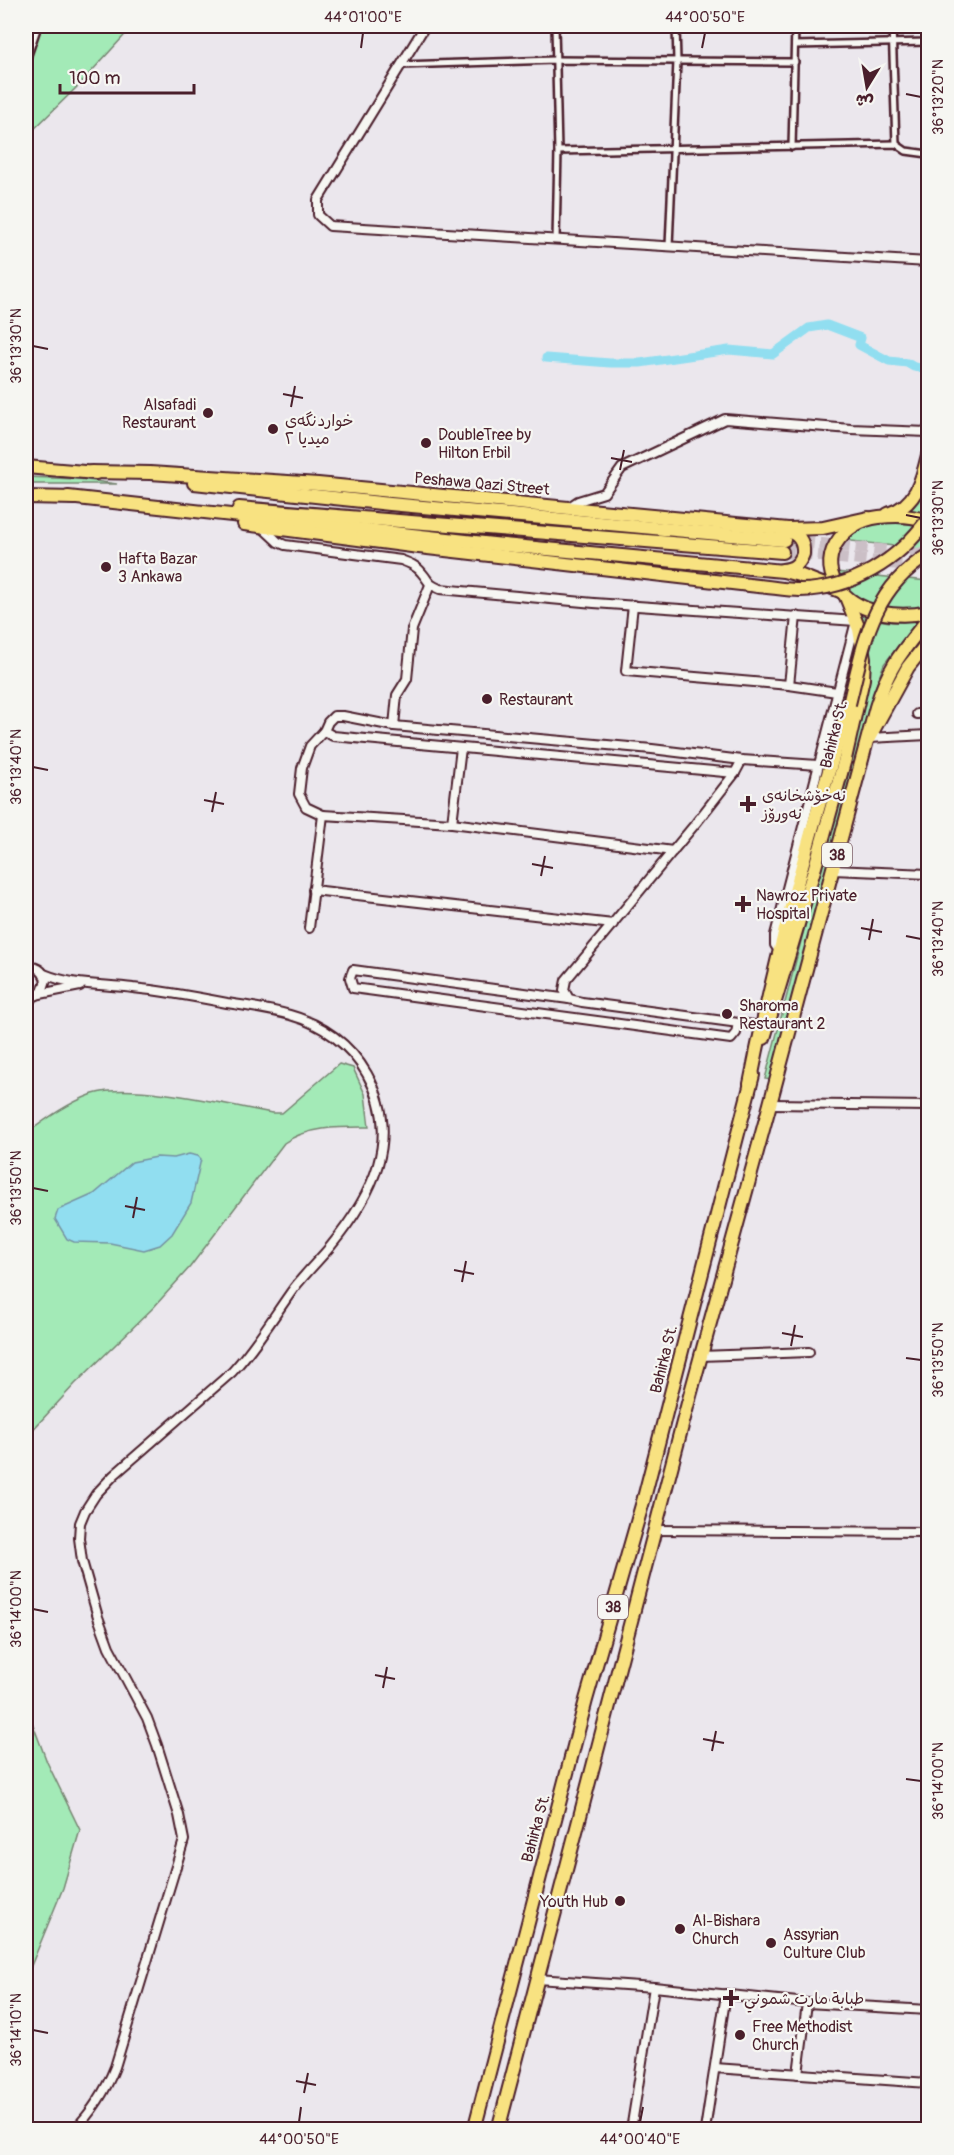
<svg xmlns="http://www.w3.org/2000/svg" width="954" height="2155" font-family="Pangolin,'Playpen Sans Arabic',sans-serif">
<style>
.green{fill:#a3eab7;stroke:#768471;stroke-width:1.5}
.water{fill:#91def0;stroke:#7592a1;stroke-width:1.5}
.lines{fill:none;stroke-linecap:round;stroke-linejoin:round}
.canal{stroke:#91def0;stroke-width:9}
.trunk-tunnel{stroke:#cbbfc6;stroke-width:12;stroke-dasharray:12 6;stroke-linecap:butt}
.pedestrian-casing{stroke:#4a1f2b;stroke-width:10}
.minor-casing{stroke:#4a1f2b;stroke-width:12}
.primary-casing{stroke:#4a1f2b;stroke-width:16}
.trunk-casing{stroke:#4a1f2b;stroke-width:16}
.pedestrian{stroke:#f6f6f2;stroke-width:5}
.minor{stroke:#f6f6f2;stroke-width:8}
.primary{stroke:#f8e281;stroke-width:12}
.trunk{stroke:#f8e281;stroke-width:12}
.trunk-bridge-casing{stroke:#4a1f2b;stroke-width:16;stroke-linecap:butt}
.trunk-bridge{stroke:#f8e281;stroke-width:12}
.ticks{fill:none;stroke:#4a1f2b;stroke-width:2}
.poi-dot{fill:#4a1f2b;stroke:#f6f6f2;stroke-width:2}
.labels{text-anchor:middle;stroke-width:4.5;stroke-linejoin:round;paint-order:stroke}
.shield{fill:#f6f6f2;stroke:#7e6067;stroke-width:1.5}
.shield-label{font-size:15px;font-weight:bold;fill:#4a1f2b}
.poi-label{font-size:16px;fill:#4a1f2b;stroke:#f6f6f2;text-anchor:start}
.street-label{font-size:16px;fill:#4a1f2b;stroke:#f6f6f2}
.neatline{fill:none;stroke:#4a1f2b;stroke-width:2}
.ticks-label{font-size:15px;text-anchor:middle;fill:#4a1f2b}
</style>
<rect width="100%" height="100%" fill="#ebe7ed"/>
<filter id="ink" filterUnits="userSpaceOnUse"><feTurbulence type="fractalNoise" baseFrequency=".0167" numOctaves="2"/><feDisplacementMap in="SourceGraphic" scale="12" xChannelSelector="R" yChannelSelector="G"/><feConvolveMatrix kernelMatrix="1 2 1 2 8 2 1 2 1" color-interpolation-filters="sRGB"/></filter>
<g filter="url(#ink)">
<g class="green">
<polygon points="26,26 133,26 79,85 26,137"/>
<polygon points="26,477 79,479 117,484 26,484"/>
<polygon points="927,477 928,477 928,515 907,510 922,493"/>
<polygon points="882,522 918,525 928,529 928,550 843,540 865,525"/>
<path d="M835 572 928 581V606C908 612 863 609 847 592 842 587 839 578 835 572Z"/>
<path d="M856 614C881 622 896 625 922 619L909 632 884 664 874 691 771 1080 765 1079 868 685C872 659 867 638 856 614Z"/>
<path d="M339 1064 353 1068 365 1094 369 1127C341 1127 308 1126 284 1143L190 1267 154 1307 75 1384 26 1437V1134C47 1118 68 1103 93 1094 133 1082 229 1105 272 1113H282Z"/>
<polygon points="26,1706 47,1762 80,1830 63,1888 26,1978"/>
</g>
<polygon class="water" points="189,1154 198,1156 201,1159 191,1203 172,1234 160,1245 144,1250 110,1243 74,1242 67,1239 55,1219 58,1210 94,1194 132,1162 157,1157 174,1158"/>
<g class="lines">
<polyline class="canal" points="546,358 610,363 640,363 729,350 773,354 809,328 827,325 861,338 859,345 889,361 907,363 914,367 928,369"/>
<g class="trunk-tunnel">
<polyline points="784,540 928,555"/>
<polyline points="782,552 928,567"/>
</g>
<defs>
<g id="pedestrian">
<polyline points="555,26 558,151 556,240"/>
<polyline points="892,26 896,144"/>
<polyline points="795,45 928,42"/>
<polyline points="26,61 38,26"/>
<polyline points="401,65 555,60 795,62"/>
<polyline points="792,147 795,26"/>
<polyline points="558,151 896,144 906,151 928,154"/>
<polyline points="669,246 677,61 676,26"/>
</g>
<g id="minor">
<polyline points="425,26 318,200 318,215 330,226 928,262"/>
<polyline points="569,507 578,501 604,493 622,468 725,419 851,429 928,432"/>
<path d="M263 528 278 542 285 545 401 560C409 563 417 566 422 573 430 582 427 584 440 589L594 603 856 621 775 935V945L780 952"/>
<polyline points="633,605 626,671 789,685 837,692"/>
<polyline points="789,685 796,616"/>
<polyline points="917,714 928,713"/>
<polyline points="394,726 397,695 407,679 412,629 430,585"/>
<polyline points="869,738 928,735"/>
<polyline points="742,760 735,773 696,823 566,980 564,990 569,999 582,1002 761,1026"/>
<polyline points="735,773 333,736 324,731 328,722 334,716 343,716 394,726 652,749 742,760 818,765"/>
<polyline points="323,815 306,807 299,794 302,768 310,746 324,731"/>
<polyline points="452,823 461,748"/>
<polyline points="833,870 928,874"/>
<polyline points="313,890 613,924"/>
<polyline points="309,928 323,815 452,823 673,851"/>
<path d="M26 968C36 965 43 970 46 980L42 992 26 1001"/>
<path d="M44 974C73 986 102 984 133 988 165 991 196 997 227 1003 248 1006 269 1009 290 1015 322 1024 350 1044 367 1074 403 1138 372 1196 330 1247 318 1261 305 1274 294 1288 273 1317 257 1345 232 1372L114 1475 96 1494 85 1511 80 1523 79 1538 82 1561 98 1617 109 1647 147 1718 157 1745 179 1815 184 1840 115 2067C106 2090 92 2112 74 2130"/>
<polyline points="26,995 35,995 80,986"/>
<polyline points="569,999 353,970 350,978 353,988 731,1039 736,1033 738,1023"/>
<polyline points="770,1104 928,1106"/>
<polyline points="700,1356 809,1352"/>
<polyline points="656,1530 928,1532"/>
<polyline points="537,1979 654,1987 807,2003 928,2010"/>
<polyline points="715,2068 928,2083"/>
<polyline points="798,2074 807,2003"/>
<polyline points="631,2130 654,1987"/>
<polyline points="705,2130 726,1994"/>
</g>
<g id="primary">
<path d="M888 514C916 506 922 480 928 455"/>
<path d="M928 521C912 515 896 515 879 517 842 521 813 560 842 592 862 615 901 618 928 612"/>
<polyline points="764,1038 815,867 845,759 863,679 864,658 859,629 846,597"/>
<polyline points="474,2130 586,1700 644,1498 753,1075"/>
<path d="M498 2130 688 1403 770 1104 876 707C888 667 903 650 928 619"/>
</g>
<g id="trunk">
<polyline points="26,467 96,473"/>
<polyline points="91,472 150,473 318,484 788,529 823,528 868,518"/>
<polyline points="194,483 390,504 784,540"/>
<polyline points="26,497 75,498"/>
<polyline points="68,497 493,544 783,571 799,575 840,591"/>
<polyline points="239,508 782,552"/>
<polyline points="244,524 419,547 758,586"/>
<path d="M782 570C793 569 799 565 803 554 804 542 799 534 787 531"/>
<polyline points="869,738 908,667 928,642"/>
<path d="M750 1084C775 956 811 829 849 704"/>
</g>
</defs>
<use href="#pedestrian" class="pedestrian-casing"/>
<use href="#minor" class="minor-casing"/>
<use href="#primary" class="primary-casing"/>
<use href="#trunk" class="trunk-casing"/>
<use href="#pedestrian" class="pedestrian"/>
<use href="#minor" class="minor"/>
<use href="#primary" class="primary"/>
<use href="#trunk" class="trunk"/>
<defs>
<g id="trunk-bridge">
<path d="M758 586C772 587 786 590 800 590 852 589 898 561 928 519"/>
<path d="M849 704C864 644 871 590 928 555"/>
</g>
</defs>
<use href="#trunk-bridge" class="trunk-bridge-casing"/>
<use href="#trunk-bridge" class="trunk-bridge"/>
</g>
</g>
<path class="ticks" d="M361 48 363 33M702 48 705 33M906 94 921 97M33 346 48 349M283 394 303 398M291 407 295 386M611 458 632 462M620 470 624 450M906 515 921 518M33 767 48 770M204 800 224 804M212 812 216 792M532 864 553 868M541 876 545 856M861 928 882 932M906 936 921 939M869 940 873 919M33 1188 48 1191M125 1206 145 1210M133 1218 137 1197M454 1270 474 1274M462 1282 466 1261M782 1333 803 1337M791 1346 795 1325M906 1358 921 1360M33 1609 48 1612M375 1675 395 1679M383 1688 387 1667M703 1739 724 1743M712 1751 716 1731M906 1779 921 1781M33 2030 48 2033M296 2081 316 2085M304 2093 308 2073M299 2122 301 2107M640 2122 643 2107"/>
<g class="poi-dot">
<circle cx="208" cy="413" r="6"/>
<circle cx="273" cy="429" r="6"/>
<circle cx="426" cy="443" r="6"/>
<circle cx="106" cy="567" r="6"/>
<circle cx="487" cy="699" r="6"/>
<path d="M745 795h6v6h6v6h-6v6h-6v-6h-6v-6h6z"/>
<path d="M740 895h6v6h6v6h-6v6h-6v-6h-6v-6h6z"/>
<circle cx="727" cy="1014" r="6"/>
<circle cx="620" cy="1901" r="6"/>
<circle cx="680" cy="1929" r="6"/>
<circle cx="771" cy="1943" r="6"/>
<path d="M728 1989h6v6h6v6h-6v6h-6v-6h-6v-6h6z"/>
<circle cx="740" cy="2035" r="6"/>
</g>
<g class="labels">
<g class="shield">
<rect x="822" y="843" width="30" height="24" rx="4.5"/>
<rect x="598" y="1595" width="30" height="24" rx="4.5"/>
</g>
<g class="shield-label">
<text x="837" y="860">38</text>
<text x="613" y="1612">38</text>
</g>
<g class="poi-label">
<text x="196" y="410" text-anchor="end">Alsafadi<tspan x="196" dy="18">Restaurant</tspan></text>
<text x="285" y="426">خواردنگەی<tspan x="285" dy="18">میدیا ٢</tspan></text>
<text x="438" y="440">DoubleTree by<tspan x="438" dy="18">Hilton Erbil</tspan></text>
<text x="118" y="564">Hafta Bazar<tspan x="118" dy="18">3 Ankawa</tspan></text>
<text x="499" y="705">Restaurant</text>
<text x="762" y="801">نەخۆشخانەی<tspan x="762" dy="18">نەورۆز</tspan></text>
<text x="756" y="901">Nawroz Private<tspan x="756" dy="18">Hospital</tspan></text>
<text x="739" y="1011">Sharoma<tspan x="739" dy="18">Restaurant 2</tspan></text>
<text x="608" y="1907" text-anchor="end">Youth Hub</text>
<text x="692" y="1926">Al-Bishara<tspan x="692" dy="18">Church</tspan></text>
<text x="783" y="1940">Assyrian<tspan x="783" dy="18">Culture Club</tspan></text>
<text x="744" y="2004">طبابة مارت شموني</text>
<text x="752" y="2032">Free Methodist<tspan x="752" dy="18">Church</tspan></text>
</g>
<g class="street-label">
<text transform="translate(482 483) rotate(5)" y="6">Peshawa Qazi Street</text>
<text transform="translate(833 734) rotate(-76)" y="6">Bahirka St.</text>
<text transform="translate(663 1359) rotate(-76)" y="6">Bahirka St.</text>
<text transform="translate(535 1828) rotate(-75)" y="6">Bahirka St.</text>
</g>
</g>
<rect width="954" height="2155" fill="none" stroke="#f6f6f2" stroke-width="66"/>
<g transform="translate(867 87) rotate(191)" stroke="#f6f6f2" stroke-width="4.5" paint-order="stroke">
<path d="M0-4.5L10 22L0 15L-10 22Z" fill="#4a1f2b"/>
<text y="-9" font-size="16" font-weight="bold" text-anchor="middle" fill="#4a1f2b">ش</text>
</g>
<path d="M60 84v9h134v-9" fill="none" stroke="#4a1f2b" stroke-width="3"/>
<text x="69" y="84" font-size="18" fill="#4a1f2b" stroke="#f6f6f2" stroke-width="4.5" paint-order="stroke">100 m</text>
<rect x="33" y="33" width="888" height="2089" class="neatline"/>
<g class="ticks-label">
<text x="363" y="22">44°01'00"E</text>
<text x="705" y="22">44°00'50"E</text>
<text transform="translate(938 97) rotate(-90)" y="5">36°13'20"N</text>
<text transform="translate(16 346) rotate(-90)" y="5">36°13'30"N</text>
<text transform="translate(938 518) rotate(-90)" y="5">36°13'30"N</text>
<text transform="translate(16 767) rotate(-90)" y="5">36°13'40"N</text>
<text transform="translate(938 939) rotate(-90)" y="5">36°13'40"N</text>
<text transform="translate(16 1188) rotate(-90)" y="5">36°13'50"N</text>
<text transform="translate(938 1360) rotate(-90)" y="5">36°13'50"N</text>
<text transform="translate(16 1609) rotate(-90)" y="5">36°14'00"N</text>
<text transform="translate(938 1781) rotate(-90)" y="5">36°14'00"N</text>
<text transform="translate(16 2030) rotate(-90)" y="5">36°14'10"N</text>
<text x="299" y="2144">44°00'50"E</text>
<text x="640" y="2144">44°00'40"E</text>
</g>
</svg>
